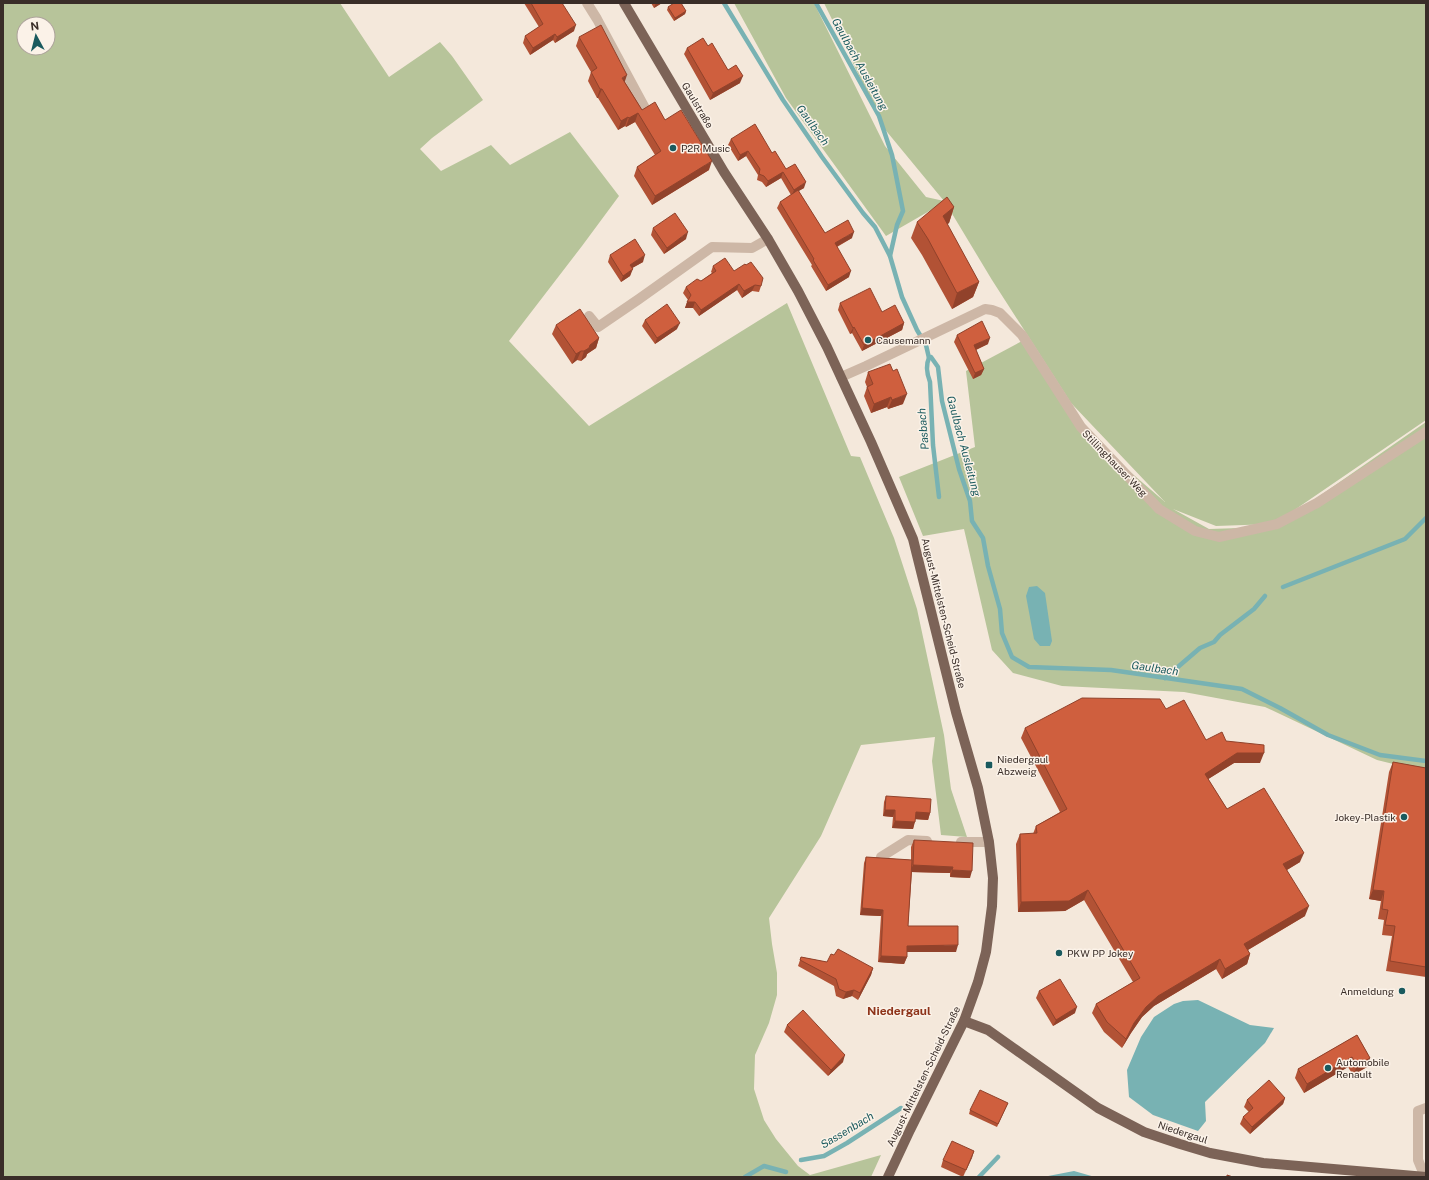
<svg xmlns="http://www.w3.org/2000/svg" width="1429" height="1180" font-family="'Public Sans',sans-serif">
<style>
.green{fill:#b7c49a;fill-rule:evenodd}
.water{fill:#78b2b3}
.lines{fill:none;stroke-linecap:round;stroke-linejoin:round}
.stream{stroke:#78b2b3;stroke-width:4.5}
.minor{stroke:#cdb7a6;stroke-width:10}
.major{stroke:#7c6357;stroke-width:10}
.wall{fill:#b25235}
.shaded-wall{fill:#91422b}
.building{fill:#cf5f3e;stroke:#91422b}
.poi-dot{fill:#1a5a5e;stroke:#fbf2e8;stroke-width:1.5}
.labels{text-anchor:middle;stroke-width:3;stroke-linejoin:round;paint-order:stroke}
.street-label{font-size:10px;fill:#392d28;stroke:#fbf2e8}
.poi-label{font-size:10px;fill:#392d28;stroke:#fbf2e8;text-anchor:start}
.water-label{font-size:11px;font-style:italic;fill:#1a5a5e;stroke:#fbf2e8}
.quarter-label{font-size:12px;font-weight:bold;fill:#8e341a;stroke:#fbf2e8}
</style>
<rect width="100%" height="100%" fill="#f4e8db"/>
<g class="green">
<path d="M3 3H340L389 77 440 42 452 56 483 100 432 138 420 149 441 171 491 145 510 165 570 132 619 196 582 246 509 341 589 426 787 303 851 456 860 457 894 538 917 609 944 735 951 789 967 837 941 835 932 761 935 737 861 745 821 836 769 918 772 944 777 973V995L769 1023 755 1055 754 1089 764 1120 776 1139 798 1166 810 1175 881 1155 871 1177H3ZM24 24H48V48H24Z"/>
<polygon points="734,3 814,3 885,146 926,197 944,201 883,127 846,48 824,3 1426,3 1426,420 1274,524 1216,526 1173,509 1209,529 1275,527 1426,422 1426,772 1377,760 1265,707 1184,692 1062,686 1013,673 992,650 964,529 923,536 899,477 975,447 966,371 1022,341 1092,439 1165,502 1071,403 992,280 945,202 886,236 786,98"/>
</g>
<g class="water">
<polygon points="1037,586 1045,593 1052,641 1050,646 1040,646 1034,639 1026,596 1029,587"/>
<polygon points="1198,1000 1250,1025 1274,1028 1265,1043 1205,1102 1206,1121 1198,1131 1153,1115 1129,1097 1127,1070 1141,1037 1154,1017 1174,1004 1183,1001"/>
<polygon points="1074,1171 1095,1177 1043,1177"/>
</g>
<g class="lines">
<g class="stream">
<polyline points="724,3 783,100 822,157 863,213 875,227 890,256"/>
<polyline points="816,3 879,116 892,155 903,211 897,225 890,256 902,297 917,330 926,345 929,358 931,357 938,367 942,401 959,469 970,501 972,521 983,538 988,566 1000,609 1002,633 1012,657 1029,667 1111,670 1242,689 1280,708 1328,735 1380,755 1426,761"/>
<path d="M929 358C925 366 927 374 930 382L933 445 939 497"/>
<polyline points="1283,587 1405,539 1426,518"/>
<polyline points="1165,678 1200,648 1214,642 1220,635 1254,609 1265,596"/>
<polyline points="801,1160 824,1156 847,1143 901,1108"/>
<polyline points="745,1177 764,1166 786,1172"/>
<polyline points="979,1177 998,1157"/>
</g>
<g class="minor">
<polyline points="587,3 597,19 645,108"/>
<polyline points="589,316 598,327 639,299 712,247 752,248 768,239"/>
<polyline points="841,377 866,366 985,309 992,310 1000,313 1022,335 1081,427 1159,509 1195,531 1219,537 1277,524 1317,503 1426,432"/>
<polyline points="961,842 989,842"/>
<polyline points="881,857 908,840 927,841"/>
<polyline points="1425,1177 1418,1160 1418,1111 1426,1108"/>
</g>
<g class="major">
<polyline points="624,3 724,172 768,239 798,291 827,347 871,442 913,539 956,712 978,788 989,842 993,878 992,906 986,952 978,982 964,1021 910,1130 888,1177"/>
<polyline points="964,1021 988,1030 1098,1108 1144,1132 1180,1144 1210,1153 1263,1163 1426,1177"/>
</g>
</g>
<g class="wall">
<polygon points="524,3 562,3 574,31 555,43 553,40 530,55 523,43 525,36 539,27"/>
<polygon points="651,3 662,3 654,8"/>
<polygon points="668,7 686,11 685,14 674,21 667,10"/>
<polygon points="579,37 625,82 642,110 665,120 709,170 652,205 634,176 637,167 655,155 635,122 626,127 625,126 618,130 598,98 597,98 588,81 591,72 576,46"/>
<polygon points="708,46 728,70 740,83 710,100 684,54 687,48"/>
<polygon points="731,139 772,153 786,169 804,188 798,191 825,233 852,238 837,247 849,277 826,291 811,266 812,265 777,208 780,202 791,195 781,178 766,187 762,182 757,180 758,175 746,156 738,161 728,145"/>
<polygon points="954,207 949,223 947,224 979,282 973,297 952,309 922,255 911,238 917,222"/>
<polygon points="653,228 686,239 664,254 651,235"/>
<polygon points="610,255 643,262 632,268 630,276 621,282 608,262"/>
<polygon points="713,266 734,271 761,286 759,292 752,291 742,298 737,290 699,316 693,308 685,308 688,300 683,293 686,287 701,281 712,273 711,272"/>
<polygon points="840,303 882,312 904,323 902,330 862,351 852,333 850,334 838,310"/>
<polygon points="645,320 677,329 655,344 642,326"/>
<polygon points="556,325 599,338 596,348 587,354 586,357 581,361 577,360 572,364 552,334"/>
<polygon points="957,335 988,344 976,350 984,369 981,375 973,379 954,342"/>
<polygon points="868,372 903,404 888,409 887,407 871,413 864,396 867,387 865,382"/>
<polygon points="1166,709 1206,740 1226,741 1260,763 1234,763 1208,779 1227,809 1300,862 1287,870 1305,916 1248,950 1250,954 1247,964 1222,979 1216,969 1154,1006 1142,1017 1131,1033 1122,1048 1104,1032 1092,1013 1096,1004 1133,982 1084,900 1065,911 1018,912 1016,844 1020,834 1033,834 1036,826 1060,812 1021,738 1025,728"/>
<polygon points="1393,762 1426,768 1426,977 1386,971 1392,936 1382,935 1384,920 1378,919 1381,901 1369,899 1389,772"/>
<polygon points="886,796 930,813 928,820 915,819 913,829 892,828 893,817 883,816 884,802"/>
<polygon points="914,840 970,878 950,877 950,873 912,872 908,926 956,952 907,952 907,957 904,964 878,962 881,916 860,915 864,863 866,857 911,860 911,847"/>
<polygon points="834,955 873,968 871,975 858,1000 852,996 843,999 836,996 834,986 798,966 801,957 827,962"/>
<polygon points="1039,991 1075,1013 1053,1026 1036,998"/>
<polygon points="787,1025 843,1062 828,1076 784,1032"/>
<polygon points="1357,1035 1370,1058 1367,1067 1353,1075 1348,1067 1304,1093 1295,1078 1298,1069"/>
<polygon points="1285,1098 1283,1104 1250,1134 1240,1124 1243,1117 1249,1112 1244,1107 1247,1100"/>
<polygon points="1008,1103 997,1127 969,1114 970,1110"/>
<polygon points="974,1151 963,1177 941,1167 943,1160"/>
</g>
<g class="shaded-wall">
<polygon points="656,3 662,3 654,8"/>
<polygon points="686,11 685,14 674,21 675,18"/>
<polygon points="576,25 574,31 555,43 557,37"/>
<polygon points="555,34 553,40 530,55 533,48"/>
<polygon points="627,75 624,84 622,78"/>
<polygon points="743,76 740,83 710,100 713,93"/>
<polygon points="600,89 602,89 598,98 597,98"/>
<polygon points="638,113 635,122 626,127 629,118"/>
<polygon points="628,117 625,126 618,130 621,121"/>
<polygon points="748,151 746,156 738,161 740,155"/>
<polygon points="712,161 709,170 652,205 655,196"/>
<polygon points="783,172 781,178 766,187 768,181"/>
<polygon points="806,182 804,188 792,195 794,190"/>
<polygon points="954,207 949,223 938,231 943,216"/>
<polygon points="688,232 686,239 664,254 667,248"/>
<polygon points="854,232 852,238 832,249 835,243"/>
<polygon points="645,255 643,262 627,271 630,265"/>
<polygon points="633,269 630,276 621,282 623,276"/>
<polygon points="851,271 849,277 826,291 828,285"/>
<polygon points="979,282 973,297 952,309 957,293"/>
<polygon points="739,284 737,290 699,316 701,310"/>
<polygon points="755,285 752,291 742,298 744,291"/>
<polygon points="687,302 695,302 693,308 685,308"/>
<polygon points="680,323 677,329 655,344 657,338"/>
<polygon points="904,323 902,330 862,351 864,345"/>
<polygon points="854,327 852,333 850,334 853,328"/>
<polygon points="599,338 596,348 587,354 586,357 581,361 584,351 590,345"/>
<polygon points="990,338 988,344 971,352 974,345"/>
<polygon points="581,351 577,360 572,364 576,354"/>
<polygon points="984,369 981,375 973,379 975,373"/>
<polygon points="907,394 903,404 888,409 892,400"/>
<polygon points="891,397 887,407 871,413 874,404"/>
<polygon points="1237,753 1264,753 1260,763 1234,763 1202,783 1205,774"/>
<polygon points="885,810 895,810 893,817 883,816"/>
<polygon points="916,812 930,813 928,820 914,819"/>
<polygon points="895,821 915,822 913,829 892,828"/>
<polygon points="1304,853 1300,862 1280,874 1283,864"/>
<polygon points="913,865 953,867 950,873 910,872"/>
<polygon points="952,870 972,871 970,878 950,877"/>
<polygon points="1088,890 1084,900 1065,911 1018,912 1021,902"/>
<polygon points="1373,890 1384,891 1381,901 1369,899"/>
<polygon points="1309,906 1305,916 1241,954 1244,944"/>
<polygon points="862,908 883,910 881,916 860,915"/>
<polygon points="958,945 956,952 905,952 907,946"/>
<polygon points="1250,954 1247,964 1222,979 1225,969"/>
<polygon points="881,956 907,957 904,964 878,962"/>
<polygon points="1220,959 1216,969 1154,1006 1142,1017 1131,1033 1122,1048 1126,1039 1134,1023 1146,1007 1158,996"/>
<polygon points="873,968 871,975 858,1000 860,993"/>
<polygon points="854,990 852,996 843,999 846,992"/>
<polygon points="1077,1007 1075,1013 1053,1026 1056,1020"/>
<polygon points="845,1055 843,1062 828,1076 831,1070"/>
<polygon points="1352,1057 1348,1067 1304,1093 1307,1084"/>
<polygon points="1370,1058 1367,1067 1353,1075 1357,1066"/>
<polygon points="1285,1098 1283,1104 1250,1134 1252,1127"/>
<polygon points="974,1151 972,1158 963,1177 966,1170"/>
</g>
<g class="building">
<polygon points="531,3 562,3 576,25 557,37 555,34 533,48 525,36 543,24"/>
<polygon points="674,3 681,3 686,11 675,18 668,7"/>
<polygon points="601,25 627,75 622,78 642,110 655,102 665,120 681,110 712,161 655,196 637,167 661,151 638,113 629,118 628,117 621,121 602,89 600,89 591,72 597,68 579,37"/>
<polygon points="703,38 708,46 712,43 728,70 736,65 743,76 713,93 687,48"/>
<polygon points="755,124 772,153 775,151 786,169 795,164 806,182 794,190 783,172 768,181 764,176 759,174 760,169 748,151 740,155 731,139"/>
<polygon points="798,190 825,233 848,220 854,232 835,243 851,271 828,285 813,260 814,259 780,202"/>
<polygon points="947,197 954,207 943,216 979,282 957,293 928,239 917,222"/>
<polygon points="675,213 688,232 667,248 653,228"/>
<polygon points="635,239 645,255 630,265 633,269 623,276 610,255"/>
<polygon points="725,258 734,271 745,264 746,265 751,262 763,278 761,286 755,285 744,291 739,284 701,310 695,302 687,302 691,295 686,287 697,279 701,281 716,271 713,266"/>
<polygon points="870,288 882,312 895,305 904,323 864,345 854,327 853,328 840,303"/>
<polygon points="667,304 680,323 657,338 645,320"/>
<polygon points="580,309 599,338 590,345 589,348 584,351 581,351 576,354 556,325"/>
<polygon points="982,321 990,338 974,345 984,369 975,373 957,335"/>
<polygon points="890,364 893,371 897,369 907,394 892,400 891,397 874,404 867,387 873,384 868,372"/>
<polygon points="1082,698 1160,699 1166,709 1184,700 1206,740 1222,732 1226,741 1264,745 1264,753 1237,753 1205,774 1227,809 1264,788 1304,853 1283,864 1309,906 1244,944 1250,954 1225,969 1220,959 1158,996 1146,1007 1134,1023 1126,1039 1107,1022 1096,1004 1140,978 1088,890 1069,901 1021,902 1020,834 1037,833 1036,826 1067,809 1025,728"/>
<polygon points="1393,762 1426,768 1426,967 1390,961 1395,926 1385,925 1388,910 1382,909 1384,891 1373,890"/>
<polygon points="886,796 931,799 930,813 916,812 915,822 895,821 895,810 885,810"/>
<polygon points="914,840 973,843 972,871 952,870 953,867 913,865"/>
<polygon points="866,857 912,860 908,926 958,926 958,945 907,946 907,957 881,956 883,910 862,908"/>
<polygon points="838,949 873,968 860,993 854,990 846,992 839,989 836,979 800,960 801,957 827,962 831,954 834,955"/>
<polygon points="1060,979 1077,1007 1056,1020 1039,991"/>
<polygon points="803,1010 845,1055 831,1070 787,1025"/>
<polygon points="1357,1035 1370,1058 1357,1066 1352,1057 1307,1084 1298,1069"/>
<polygon points="1269,1080 1285,1098 1252,1127 1243,1117 1253,1108 1247,1100"/>
<polygon points="980,1090 1008,1103 998,1124 970,1110"/>
<polygon points="952,1141 974,1151 966,1170 943,1160"/>
<polygon points="1227,1175 1233,1177 1227,1177"/>
</g>
<g class="poi-dot">
<circle cx="673" cy="148" r="4"/>
<circle cx="868" cy="340" r="4"/>
<rect x="985" y="761" width="8" height="8" rx="2"/>
<circle cx="1404" cy="817" r="4"/>
<circle cx="1059" cy="953" r="4"/>
<circle cx="1402" cy="991" r="4"/>
<circle cx="1328" cy="1068" r="4"/>
</g>
<g class="labels">
<g class="street-label">
<text transform="translate(698 105) rotate(59)" y="4">Gaulstraße</text>
<text transform="translate(1115 463) rotate(46)" y="4">Stillinghauser Weg</text>
<text transform="translate(944 613) rotate(76)" y="4">August-Mittelsten-Scheid-Straße</text>
<text transform="translate(923 1076) rotate(-64)" y="4">August-Mittelsten-Scheid-Straße</text>
<text transform="translate(1183 1132) rotate(18)" y="4">Niedergaul</text>
</g>
<g class="poi-label">
<text x="681" y="152">P2R Music</text>
<text x="876" y="344">Causemann</text>
<text x="997" y="763">Niedergaul<tspan x="997" dy="12">Abzweig</tspan></text>
<text x="1396" y="821" text-anchor="end">Jokey-Plastik</text>
<text x="1067" y="957">PKW PP Jokey</text>
<text x="1394" y="995" text-anchor="end">Anmeldung</text>
<text x="1336" y="1066">Automobile<tspan x="1336" dy="12">Renault</tspan></text>
</g>
<g class="water-label">
<text transform="translate(860 64) rotate(61)" y="4">Gaulbach Ausleitung</text>
<text transform="translate(813 125) rotate(54)" y="4">Gaulbach</text>
<text transform="translate(923 429) rotate(-95)" y="4">Pasbach</text>
<text transform="translate(964 446) rotate(75)" y="4">Gaulbach Ausleitung</text>
<text transform="translate(1155 668) rotate(8)" y="4">Gaulbach</text>
<text transform="translate(847 1130) rotate(-31)" y="4">Sassenbach</text>
</g>
<g class="quarter-label">
<text x="899" y="1015">Niedergaul</text>
</g>
</g>
<rect width="1429" height="1180" fill="none" stroke="#392d28" stroke-width="8"/>
<g transform="translate(36 36) rotate(353)"><circle r="19" fill="#fbf2e8" stroke="#ada39b"/>
<path d="M0-3L7 15L0 10L-7 15Z" fill="#1a5a5e"/>
<text y="-6" font-size="11" font-weight="bold" text-anchor="middle" fill="#392d28">N</text>
</g>
</svg>
